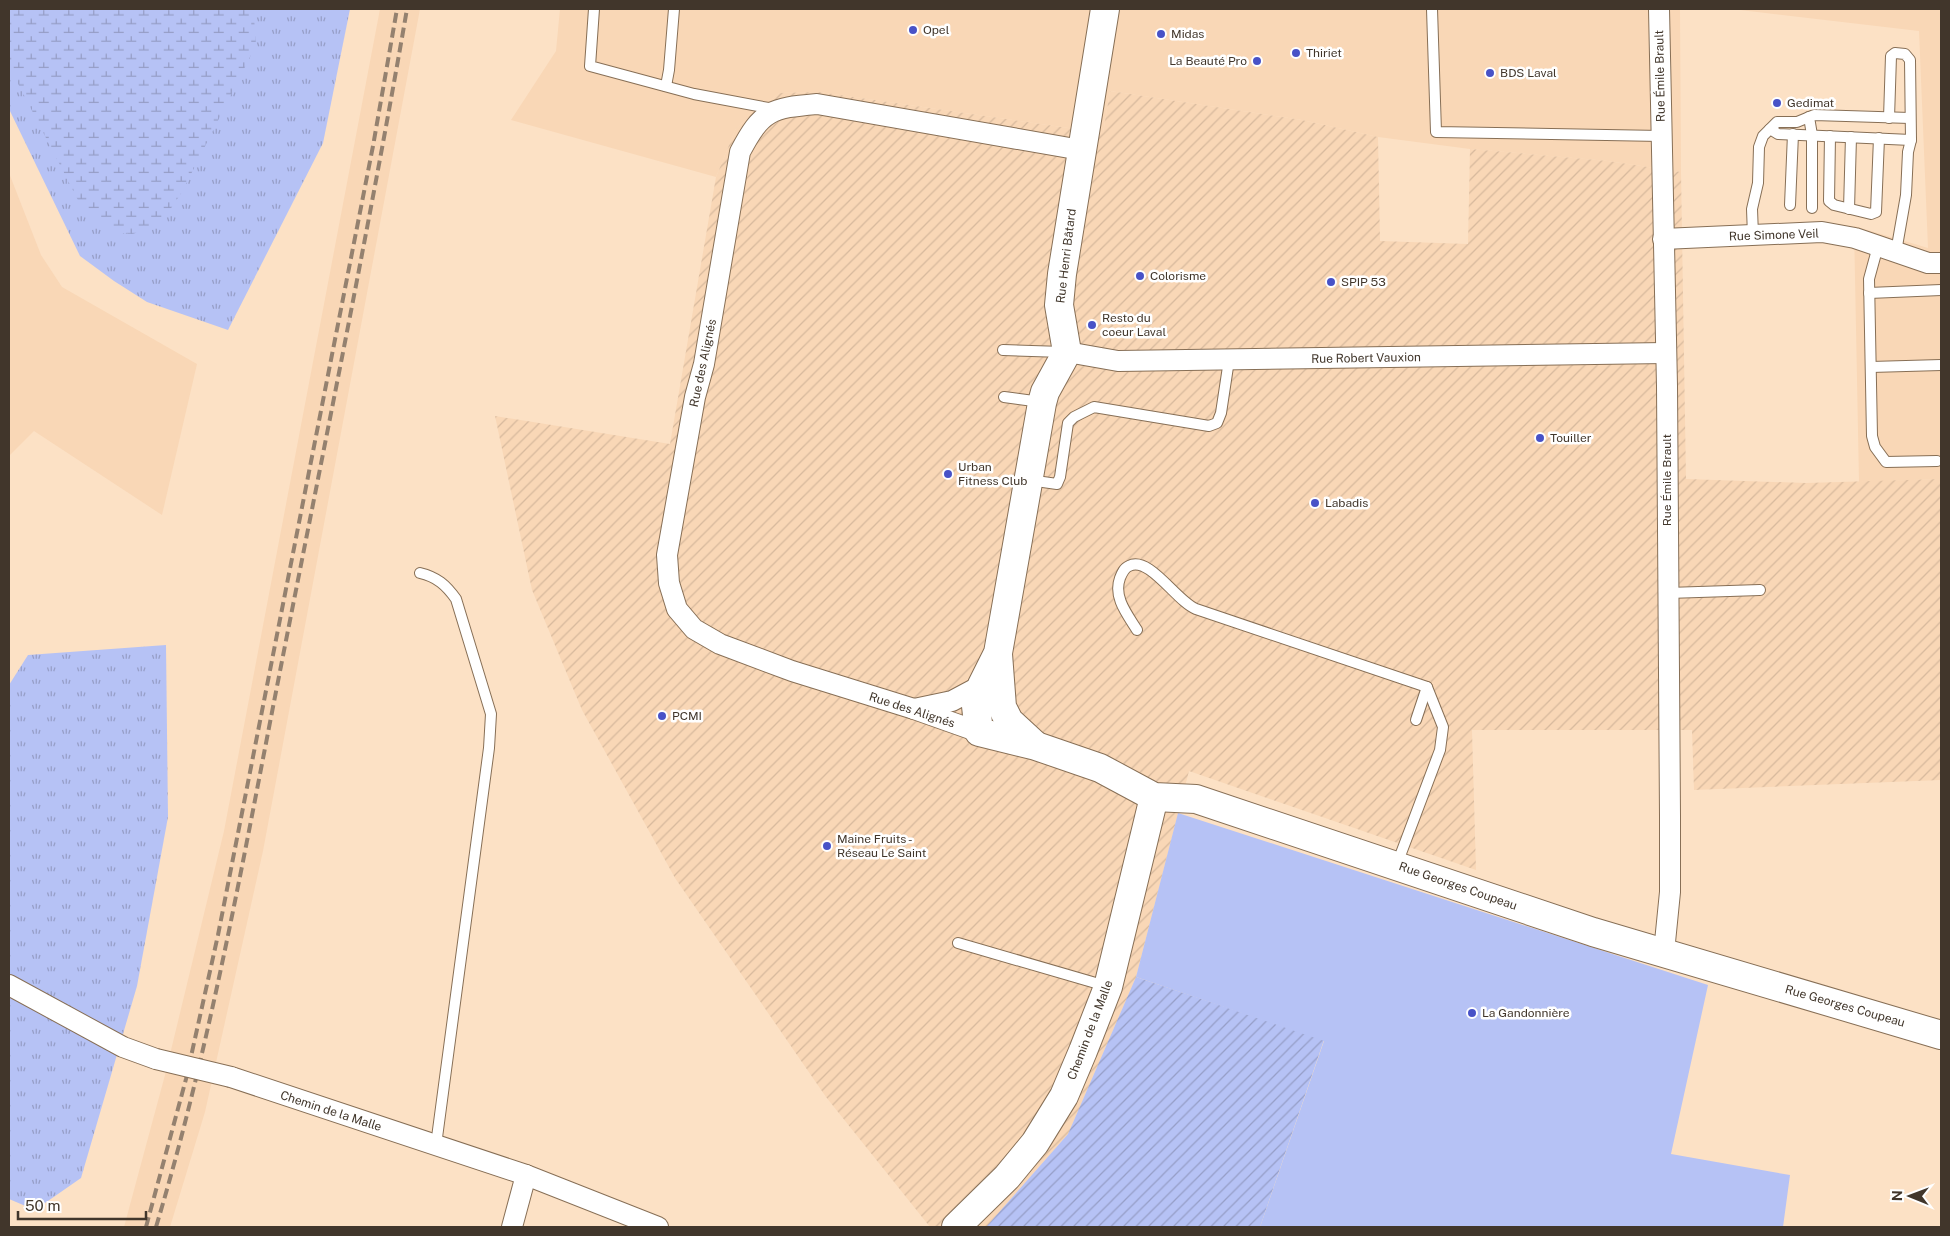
<svg xmlns="http://www.w3.org/2000/svg" width="1950" height="1236" font-family="'Public Sans',sans-serif">
<style>
.built{fill:#f9d7b6}
.industrial{fill:url(#industrial-furrows)}
.grass{fill:url(#grass-tufts)}
.wetland{fill:url(#wetland-marsh)}
.garden{fill:url(#garden-furrows)}
.pitch{fill:#b6c2f5}
.lines{fill:none;stroke-linecap:round;stroke-linejoin:round}
.lane-casing{stroke:#876f56;stroke-width:12}
.street-casing{stroke:#876f56;stroke-width:22}
.secondary-casing{stroke:#876f56;stroke-width:30}
.lane{stroke:#fff;stroke-width:10}
.street{stroke:#fff;stroke-width:20}
.secondary{stroke:#fff;stroke-width:28}
.rail{stroke:#94816f;stroke-width:4;stroke-dasharray:10 5;stroke-linecap:butt}
.street-bridge-casing{stroke:#876f56;stroke-width:22;stroke-linecap:butt}
.street-bridge{stroke:#fff;stroke-width:20}
.poi-dot{fill:#4852c7;stroke:#fff;stroke-width:2}
.labels{text-anchor:middle;stroke-width:5;stroke-linejoin:round;paint-order:stroke}
.poi-label{font-size:12px;fill:#41362b;stroke:#fff;text-anchor:start}
.street-label{font-size:12px;fill:#41362b;stroke:#fff}
</style>
<defs>
<pattern id="industrial-furrows" width="10" height="10" patternUnits="userSpaceOnUse" patternTransform="scale(1.25)"><rect width="10" height="10" fill="#f9d7b6"/><path d="M-1 1l2-2M0 10L10 0M9 11l2-2" fill="none" stroke="#d7b99d"/></pattern>
<pattern id="grass-tufts" width="24" height="20" patternUnits="userSpaceOnUse" patternTransform="scale(1.25)"><rect width="24" height="20" fill="#b6c2f5"/><path d="M3 7l-1-3M5 7V3M7 7l1-3M15 17l-1-3M17 17v-4M19 17l1-3" fill="none" stroke="#969ec7"/></pattern>
<pattern id="wetland-marsh" width="20" height="14" patternUnits="userSpaceOnUse" patternTransform="scale(1.25)"><rect width="20" height="14" fill="#b6c2f5"/><path d="M1 5h8M5 5V1M11 12h8M15 12V8" fill="none" stroke="#969ec7"/></pattern>
<pattern id="garden-furrows" width="10" height="10" patternUnits="userSpaceOnUse" patternTransform="scale(1.25)"><rect width="10" height="10" fill="#b6c2f5"/><path d="M-1 1l2-2M0 10L10 0M9 11l2-2" fill="none" stroke="#969ec7"/></pattern>
</defs>
<rect width="100%" height="100%" fill="#fce1c5"/>
<g class="built">
<polygon points="380,9 420,9 263,851 205,1112 170,1227 124,1227 165,1075 224,831"/>
<polygon points="560,9 1680,9 1681,172 1608,161 1470,149 1378,137 1302,120 1110,91 1103,133 819,92 779,93 736,128 716,177 511,120 556,51"/>
<polygon points="1732,9 1941,9 1941,479 1859,482 1854,226 1928,248 1919,31"/>
<polygon points="9,173 41,255 62,287 197,364 162,515 34,431 9,456"/>
</g>
<polygon class="industrial" points="1110,91 1302,120 1378,137 1380,241 1468,244 1470,149 1608,161 1681,172 1686,479 1806,483 1941,479 1941,780 1694,790 1692,730 1472,730 1476,870 1189,771 1136,977 1068,1134 986,1227 930,1227 826,1097 675,878 582,710 532,590 495,416 670,444 716,177 736,128 779,93 819,92 1103,133"/>
<g class="grass">
<polygon points="9,9 350,9 323,143 228,330 147,302 114,281 80,256 9,109"/>
<polygon points="166,645 168,817 137,986 81,1178 35,1210 9,1199 9,685 28,655"/>
</g>
<polygon class="wetland" points="9,9 251,9 254,17 256,45 182,192 161,223 133,234 114,233 83,210 9,66"/>
<polygon class="garden" points="1136,977 1324,1040 1260,1227 986,1227 1068,1134"/>
<polygon class="pitch" points="1178,813 1708,985 1671,1154 1790,1175 1783,1227 1260,1227 1324,1041 1136,977"/>
<g class="lines">
<defs>
<g id="lane">
<polyline points="594,9 590,66 694,94 774,109"/>
<polyline points="1432,9 1436,132 1661,136"/>
<polyline points="666,86 669,70 674,9"/>
<polyline points="1809,117 1812,135 1812,208"/>
<polyline points="1889,118 1891,56 1895,53 1905,54 1910,60 1911,140 1908,152 1906,195 1896,252"/>
<polyline points="1770,129 1778,134 1911,140"/>
<polyline points="1830,136 1829,201 1834,205 1871,214 1876,212 1879,138"/>
<polyline points="1790,205 1793,134"/>
<polyline points="1849,209 1851,137"/>
<polyline points="1753,235 1752,209 1758,183 1759,147 1763,136 1777,122 1797,122 1814,115 1910,118"/>
<polyline points="1878,246 1869,279 1872,436 1875,447 1886,462 1937,461"/>
<polyline points="1869,293 1941,290"/>
<polyline points="1003,350 1063,352"/>
<polyline points="1871,367 1941,365"/>
<polyline points="1004,397 1041,402"/>
<polyline points="1029,480 1057,484 1060,477 1068,423 1074,417 1094,407 1209,426 1217,423 1221,413 1229,360"/>
<path d="M420 573C437 577 446 585 456 599L491 714 489 748 436 1145"/>
<polyline points="1668,593 1760,590"/>
<path d="M1137 630C1127 614 1113 597 1120 578 1122 573 1124 568 1129 566 1149 555 1177 602 1196 609 1273 635 1350 661 1427 687L1443 727 1440 750 1397 864"/>
<polyline points="1416,720 1427,687"/>
<polyline points="958,943 1106,986"/>
</g>
<g id="street">
<polyline points="1659,9 1667,386 1670,816 1670,892 1664,952"/>
<polyline points="1663,239 1822,232 1855,238 1928,263 1941,263"/>
<polyline points="1067,352 1118,361 1666,353"/>
<polyline points="914,709 952,701 982,685"/>
<path d="M979 732 914 709 792 671 720 644 694 629 677 609 669 583 667 555 695 397 704 364 740 152C762 110 771 108 817 104L1081 150"/>
<polyline points="9,985 123,1047 156,1059"/>
<polyline points="231,1077 526,1175 658,1227"/>
<polyline points="512,1227 526,1175"/>
</g>
<g id="secondary">
<polyline points="1105,9 1062,274 1059,305 1067,352 1045,392 1042,403 998,653 982,685 976,706 979,732 1036,746 1100,768 1154,797 1196,799 1593,932 1941,1035"/>
<polyline points="998,654 1002,707 1009,721 1035,745"/>
<polyline points="956,1227 1007,1177 1035,1143 1064,1096 1083,1051 1108,987 1154,797"/>
</g>
</defs>
<use href="#lane" class="lane-casing"/>
<use href="#street" class="street-casing"/>
<use href="#secondary" class="secondary-casing"/>
<use href="#lane" class="lane"/>
<use href="#street" class="street"/>
<use href="#secondary" class="secondary"/>
<g class="rail">
<polyline points="146,1227 186,1079 218,935 373,146 397,9"/>
<path d="M156 1227C211 1044 244 854 281 666 324 447 369 228 407 9"/>
</g>
<defs>
<polyline id="street-bridge" points="156,1059 231,1077"/>
</defs>
<use href="#street-bridge" class="street-bridge-casing"/>
<use href="#street-bridge" class="street-bridge"/>
</g>
<g class="poi-dot">
<circle cx="913" cy="30" r="5"/>
<circle cx="1161" cy="34" r="5"/>
<circle cx="1296" cy="53" r="5"/>
<circle cx="1257" cy="61" r="5"/>
<circle cx="1490" cy="73" r="5"/>
<circle cx="1777" cy="103" r="5"/>
<circle cx="1140" cy="276" r="5"/>
<circle cx="1331" cy="282" r="5"/>
<circle cx="1092" cy="325" r="5"/>
<circle cx="1540" cy="438" r="5"/>
<circle cx="948" cy="474" r="5"/>
<circle cx="1315" cy="503" r="5"/>
<circle cx="662" cy="716" r="5"/>
<circle cx="827" cy="846" r="5"/>
<circle cx="1472" cy="1013" r="5"/>
</g>
<g class="labels">
<g class="poi-label">
<text x="923" y="34">Opel</text>
<text x="1171" y="38">Midas</text>
<text x="1306" y="57">Thiriet</text>
<text x="1247" y="65" text-anchor="end">La Beauté Pro</text>
<text x="1500" y="77">BDS Laval</text>
<text x="1787" y="107">Gedimat</text>
<text x="1150" y="280">Colorisme</text>
<text x="1341" y="286">SPIP 53</text>
<text x="1102" y="322">Resto du<tspan x="1102" dy="14">coeur Laval</tspan></text>
<text x="1550" y="442">Touiller</text>
<text x="958" y="471">Urban<tspan x="958" dy="14">Fitness Club</tspan></text>
<text x="1325" y="507">Labadis</text>
<text x="672" y="720">PCMI</text>
<text x="837" y="843">Maine Fruits -<tspan x="837" dy="14">Réseau Le Saint</tspan></text>
<text x="1482" y="1017">La Gandonnière</text>
</g>
<g class="street-label">
<text transform="translate(1660 76) rotate(-91)" y="4">Rue Émile Brault</text>
<text transform="translate(1774 235) rotate(-2)" y="4">Rue Simone Veil</text>
<text transform="translate(1066 256) rotate(-83)" y="4">Rue Henri Bâtard</text>
<text transform="translate(1366 358) rotate(-1)" y="4">Rue Robert Vauxion</text>
<text transform="translate(703 363) rotate(-78)" y="4">Rue des Alignés</text>
<text transform="translate(1667 480) rotate(-90)" y="4">Rue Émile Brault</text>
<text transform="translate(912 710) rotate(18)" y="4">Rue des Alignés</text>
<text transform="translate(1458 886) rotate(19)" y="4">Rue Georges Coupeau</text>
<text transform="translate(1845 1006) rotate(16)" y="4">Rue Georges Coupeau</text>
<text transform="translate(1090 1030) rotate(-69)" y="4">Chemin de la Malle</text>
<text transform="translate(331 1111) rotate(18)" y="4">Chemin de la Malle</text>
</g>
</g>
<rect width="1950" height="1236" fill="none" stroke="#41362b" stroke-width="20"/>
<g transform="translate(1910 1196) rotate(271)" stroke="#ffffff" stroke-width="4" paint-order="stroke">
<path d="M0-4L9 19L0 12L-9 19Z" fill="#41362b"/>
<text y="-8" font-size="14" font-weight="bold" text-anchor="middle" fill="#41362b">N</text>
</g>
<path d="M18 1211v8h128v-8" fill="none" stroke="#41362b" stroke-width="2.5"/>
<text x="25" y="1211" font-size="15" fill="#41362b" stroke="#ffffff" stroke-width="4" paint-order="stroke">50 m</text>
</svg>
